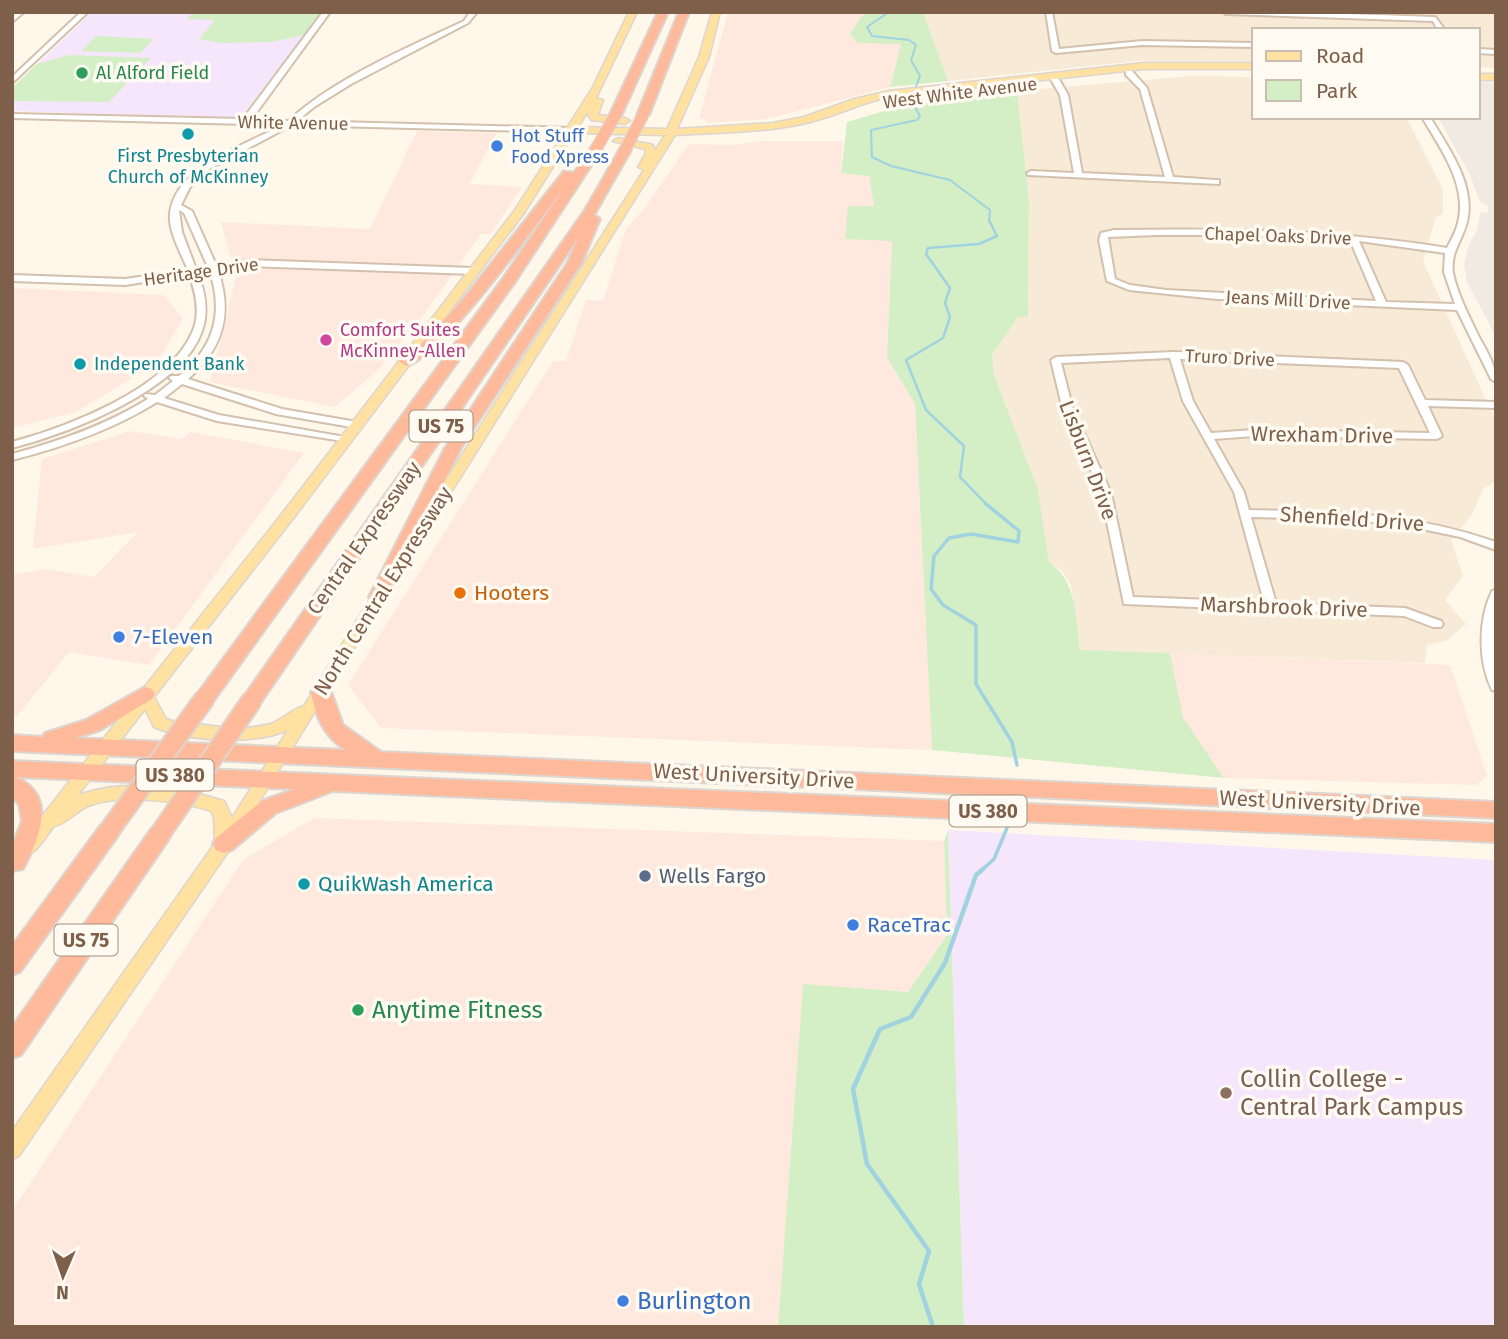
<svg xmlns="http://www.w3.org/2000/svg" width="1508" height="1339" font-family="'Fira Sans',sans-serif">
<style>
.residential{fill:#f7ead7}
.commercial{fill:#ffe9de}
.industrial{fill:#f0eae3}
.education{fill:#f5e6fc}
.green{fill:#d4efc6}
.lines{fill:none;stroke-linecap:round;stroke-linejoin:round}
.stream-far3{stroke:#a0d2df;stroke-width:2}
.stream-far2{stroke:#a0d2df;stroke-width:2.5}
.stream-far1{stroke:#a0d2df;stroke-width:3.5}
.stream{stroke:#a0d2df;stroke-width:4.5}
.minor-casing{stroke:#d3c0ad;stroke-width:4}
.major-casing{stroke:#ddd5d0;stroke-width:3}
.highway-casing{stroke:#ddd5d0;stroke-width:4}
.minor{fill:#fff;fill-rule:evenodd}
.major{fill:#ffe1a1;fill-rule:evenodd}
.highway{fill:#ffba9b;fill-rule:evenodd}
.highway-bridge-far1-casing{stroke:#ddd5d0;stroke-width:13;stroke-linecap:butt}
.highway-bridge-casing{stroke:#ddd5d0;stroke-width:23;stroke-linecap:butt}
.highway-bridge-far1{stroke:#ffba9b;stroke-width:11}
.highway-bridge{stroke:#ffba9b;stroke-width:19}
.leisure-dot{fill:#2e9e5b;stroke:#fffbf3;stroke-width:2.5}
.culture-dot{fill:#0f9aa8;stroke:#fffbf3;stroke-width:2.5}
.shop-dot{fill:#3f7fe0;stroke:#fffbf3;stroke-width:2.5}
.hotel-dot{fill:#d1479c;stroke:#fffbf3;stroke-width:2.5}
.food-dot{fill:#e8710a;stroke:#fffbf3;stroke-width:2.5}
.service-dot{fill:#5c6f8a;stroke:#fffbf3;stroke-width:2.5}
.education-dot{fill:#8d6e63;stroke:#fffbf3;stroke-width:2.5}
.labels{text-anchor:middle;stroke-width:7;stroke-linejoin:round;paint-order:stroke}
.far-leisure-label{font-size:18px;fill:#27864d;stroke:#fffbf3;text-anchor:start}
.far-street-label{font-size:18px;fill:#7e5f49;stroke:#fffbf3}
.far-shop-label{font-size:18px;fill:#366cbe;stroke:#fffbf3;text-anchor:start}
.far-culture-label{font-size:18px;fill:#0d838f;stroke:#fffbf3}
.far-hotel-label{font-size:18px;fill:#b23c85;stroke:#fffbf3;text-anchor:start}
.shield{fill:#fffbf3;stroke:#a58e7c;stroke-width:2}
.shield-label{font-size:19px;font-weight:bold;fill:#7e5f49}
.street-label{font-size:21px;fill:#7e5f49;stroke:#fffbf3}
.food-label{font-size:21px;fill:#c56008;stroke:#fffbf3;text-anchor:start}
.shop-label{font-size:21px;fill:#366cbe;stroke:#fffbf3;text-anchor:start}
.service-label{font-size:21px;fill:#4e5e75;stroke:#fffbf3;text-anchor:start}
.culture-label{font-size:21px;fill:#0d838f;stroke:#fffbf3;text-anchor:start}
.near-leisure-label{font-size:24px;fill:#27864d;stroke:#fffbf3;text-anchor:start}
.near-education-label{font-size:24px;fill:#785e54;stroke:#fffbf3;text-anchor:start}
.near-shop-label{font-size:24px;fill:#366cbe;stroke:#fffbf3;text-anchor:start}
</style>
<rect width="100%" height="100%" fill="#fff8ea"/>
<g class="residential">
<polygon points="923,12 1496,12 1496,68 1478,67 1478,30 1254,30 1254,61 1137,61 948,81"/>
<polygon points="1191,76 1254,77 1254,117 1406,117 1443,189 1443,214 1436,217 1423,261 1496,422 1496,481 1483,489 1472,515 1451,540 1463,576 1445,600 1466,624 1446,641 1427,645 1425,663 1080,650 1071,585 1062,571 1049,562 1038,489 994,375 992,355 1018,317 1028,317 1029,200 1017,91"/>
</g>
<g class="commercial">
<polygon points="728,12 869,12 861,17 901,44 890,87 767,119 706,123 707,119 699,119"/>
<polygon points="417,131 497,133 469,184 522,187 491,234 481,234 424,314 378,370 335,407 210,382 236,277 221,222 370,229"/>
<polygon points="763,141 843,141 841,173 869,176 874,207 892,241 887,358 915,404 932,750 381,728 348,685 553,361 566,361 586,300 603,301 626,229 643,210 689,144 731,145"/>
<polygon points="12,288 164,295 183,318 157,363 76,412 12,428"/>
<polygon points="130,431 181,439 191,432 304,453 149,665 69,652 17,716 12,716 12,575 46,569 94,577 138,532 33,549 42,459"/>
<polygon points="1170,653 1450,665 1487,776 1477,785 1224,778 1183,717"/>
<polygon points="314,818 944,841 947,935 908,992 803,985 778,1327 12,1327 12,1211 243,860"/>
</g>
<polygon class="industrial" points="1478,82 1496,83 1496,337 1467,282 1464,264 1468,247 1477,230 1480,213 1488,212 1488,206 1480,202 1470,175 1438,117 1478,117"/>
<g class="education">
<polygon points="92,12 321,12 240,119 12,111 12,88"/>
<polygon points="948,830 1496,860 1496,1327 964,1327"/>
</g>
<g class="green">
<polygon points="193,12 321,12 304,35 271,42 220,43 199,39 215,20 187,19"/>
<polygon points="869,12 923,12 948,81 890,87 901,44 858,43 850,34 861,17"/>
<polygon points="96,36 154,39 140,53 81,51"/>
<polygon points="69,55 151,58 109,102 12,101 12,88 37,64"/>
<path d="M1017 91 1029 200 1028 317H1018L992 355 994 375 1038 489 1049 562C1078 582 1075 617 1080 650L1170 653 1183 717 1224 778 932 750 915 404 887 358 892 241 845 239 848 206H874L869 176 841 173 847 122 901 106Z"/>
<polygon points="948,830 964,1327 778,1327 803,984 908,992 947,935 944,841"/>
</g>
<g class="lines">
<polyline class="stream-far3" points="889,12 867,27 872,36 909,40 916,45 911,60 920,76 911,100 920,116 917,120 871,130 872,157 891,166 950,180 990,210 989,222"/>
<polyline class="stream-far2" points="988,506 960,477 964,446 926,410 906,360 943,338 950,317 945,303 950,288 926,254 928,248 979,244 997,236 989,220"/>
<g class="stream-far1">
<polyline points="986,504 1019,531 1018,542 971,534 949,538 934,556 931,589 943,605 976,625 976,684 1012,742 1017,765"/>
<polyline points="981,871 994,859 1007,828"/>
</g>
<polyline class="stream" points="933,1327 919,1284 929,1251 867,1164 853,1089 880,1029 911,1017 945,963 976,875 983,869"/>
<defs>
<g id="minor">
<polygon points="17,12 24,12 12,22 12,16"/>
<polygon points="81,12 88,12 12,83 12,77"/>
<path d="M323 12H330L251 120 288 121C337 77 405 49 464 21L470 12H477L468 23 351 84 314 107 297 121 573 128 577 130 573 132 292 125 209 169 190 187 181 205 192 211 216 265 250 260 473 268 477 271 473 274 250 266 218 271C233 314 223 349 188 379L282 409 357 422 362 425 357 428 276 414 182 384 164 398 219 415 345 437 350 440 349 442 217 421 157 402C112 430 63 447 12 460V454C60 441 106 425 148 399L144 396 145 394 155 395 173 381 169 378 171 376H179C213 348 224 315 210 272L198 274C205 292 209 311 202 331 181 391 69 433 12 448V442C68 427 167 389 192 333 201 314 196 293 189 275L125 285 12 281V275L125 279 188 270C181 253 168 231 170 213 176 165 247 145 282 125L12 118V114L243 119ZM179 210 184 213 208 267 196 269 182 232Z"/>
<polygon points="1046,12 1052,12 1059,49 1142,41 1254,43 1254,47 1142,45 1056,53 1052,51"/>
<polygon points="1223,12 1293,12 1435,17 1445,30 1438,30 1433,21 1226,14"/>
<polygon points="1478,49 1496,50 1496,54 1478,53"/>
<polygon points="1126,71 1132,71 1147,88 1173,177 1216,180 1219,180 1219,184 1028,175 1027,173 1031,171 1074,173 1060,95 1049,76 1053,74 1056,74 1068,95 1082,173 1165,177 1140,89 1126,75"/>
<path d="M1422 117H1430C1448 148 1476 184 1467 222 1462 241 1450 253 1453 273 1458 296 1469 316 1479 337 1487 352 1496 365 1496 382L1491 379 1457 310 1217 299 1129 290 1107 281 1099 240 1101 233 1114 230C1226 228 1336 230 1447 248 1451 240 1456 232 1458 223 1468 185 1440 148 1422 117ZM1156 235H1241L1350 240 1376 301 1166 290 1130 285 1115 279 1108 237ZM1359 241 1445 253 1444 272 1455 304 1386 302Z"/>
<path d="M1174 352 1403 362 1408 365 1425 400 1496 402V408L1428 406 1442 436 1437 439 1254 436 1214 439 1244 492 1249 510C1338 512 1410 512 1496 542V550L1460 537 1403 525 1342 519 1251 517 1276 603 1405 608 1441 621 1443 624 1441 627H1433L1404 616 1124 604 1101 493 1062 406 1051 360 1056 357ZM1170 358 1183 401 1234 492 1264 602 1133 597 1111 493 1072 406 1061 363ZM1180 359 1399 368 1430 433 1254 430 1211 433 1193 401Z"/>
<path d="M1496 590 1494 640 1496 691 1492 690C1478 661 1478 620 1492 591Z"/>
</g>
<g id="major">
<path d="M629 12H637L596 98 603 100 598 115 625 118 630 121 625 124 591 120 587 113 589 109 578 127 667 129 699 57 712 12H720L709 57 677 129 773 123 804 117 854 99 889 91 1144 63H1254V69H1144L889 97C860 103 834 117 806 123 763 133 718 132 675 135L408 561H398L396 558 398 555 644 170 638 167 646 153 645 149 613 141 618 138 649 144 653 145 655 151 665 135 574 133 524 213 295 516 154 697 166 719 172 721C203 724 239 733 270 724 283 720 291 709 304 706L381 581 386 580 393 585 230 849 19 1156 12 1159V1131L215 843 214 818 211 811C181 801 121 794 91 805 77 809 68 824 54 826 45 837 35 859 20 854L17 849 20 844 138 695 139 690 143 689 285 510 515 210 593 87ZM145 709 154 727C190 742 253 745 288 730L232 818 224 801C180 786 123 779 78 795Z"/>
<rect x="1478" y="74" width="18" height="6"/>
</g>
<g id="highway">
<polygon points="658,12 668,12 622,114 612,117 610,114"/>
<polygon points="679,12 689,12 649,115 639,118 637,115"/>
<path d="M592 146 602 149 515 282 212 703H198L195 698 198 693 504 277 564 188C536 224 444 356 406 366L398 361 411 354 461 302 564 171 574 173Z"/>
<polygon points="625,146 631,150 594,215 600,219 582,262 461,448 384,601 378,603 369,597 445,448 568,262 578,238 259,705 245,705 242,700 245,695 585,210 621,147"/>
<path d="M321 685 331 692 343 725 381 752 1496 802V818L12 751V735L43 737 45 733 86 720 145 687 152 689 155 694 152 699 100 730 75 738 346 750C324 737 316 717 311 692Z"/>
<path d="M12 761 1496 824V842L333 791 276 813 232 850 224 853 216 850 213 844 216 838 262 801 295 789 16 777C58 796 39 839 23 869L12 871V847L22 821 19 805 12 796Z"/>
<polygon points="109,822 117,825 120,831 117,837 20,972 12,975 12,946 101,825"/>
<polygon points="160,825 168,828 171,834 168,840 21,1055 12,1058 12,1027 152,828"/>
</g>
</defs>
<use href="#minor" class="minor-casing"/>
<use href="#major" class="major-casing"/>
<use href="#highway" class="highway-casing"/>
<use href="#minor" class="minor"/>
<use href="#major" class="major"/>
<use href="#highway" class="highway"/>
<defs>
<g id="highway-bridge-far1">
<polyline points="596,149 616,114"/>
<polyline points="625,150 643,115"/>
</g>
<g id="highway-bridge">
<polyline points="109,831 205,698"/>
<polyline points="160,834 252,700"/>
</g>
</defs>
<use href="#highway-bridge-far1" class="highway-bridge-far1-casing"/>
<use href="#highway-bridge" class="highway-bridge-casing"/>
<use href="#highway-bridge-far1" class="highway-bridge-far1"/>
<use href="#highway-bridge" class="highway-bridge"/>
</g>
<g class="leisure-dot">
<circle cx="82" cy="73" r="7"/>
<circle cx="358" cy="1010" r="7"/>
</g>
<g class="culture-dot">
<circle cx="188" cy="134" r="7"/>
<circle cx="80" cy="364" r="7"/>
<circle cx="304" cy="884" r="7"/>
</g>
<g class="shop-dot">
<circle cx="497" cy="146" r="7"/>
<circle cx="119" cy="637" r="7"/>
<circle cx="853" cy="925" r="7"/>
<circle cx="623" cy="1301" r="7"/>
</g>
<circle class="hotel-dot" cx="326" cy="340" r="7"/>
<circle class="food-dot" cx="460" cy="593" r="7"/>
<circle class="service-dot" cx="645" cy="876" r="7"/>
<circle class="education-dot" cx="1226" cy="1093" r="7"/>
<g class="labels">
<g class="far-leisure-label">
<text x="96" y="79">Al Alford Field</text>
</g>
<g class="far-street-label">
<text transform="translate(960 93) rotate(-7)" y="6">West White Avenue</text>
<text transform="translate(293 123) rotate(1)" y="6">White Avenue</text>
<text transform="translate(1278 236) rotate(2)" y="6">Chapel Oaks Drive</text>
<text transform="translate(201 272) rotate(-8)" y="6">Heritage Drive</text>
<text transform="translate(1288 300) rotate(3)" y="6">Jeans Mill Drive</text>
<text transform="translate(1230 358) rotate(3)" y="6">Truro Drive</text>
</g>
<g class="far-shop-label">
<text x="511" y="142">Hot Stuff<tspan x="511" dy="21">Food Xpress</tspan></text>
</g>
<g class="far-culture-label">
<text x="188" y="162">First Presbyterian<tspan x="188" dy="21">Church of McKinney</tspan></text>
<text x="94" y="370" text-anchor="start">Independent Bank</text>
</g>
<g class="far-hotel-label">
<text x="340" y="336">Comfort Suites<tspan x="340" dy="21">McKinney-Allen</tspan></text>
</g>
<g class="shield">
<rect x="409.5" y="410.5" width="63" height="31" rx="5"/>
<rect x="136.5" y="759.5" width="77" height="31" rx="5"/>
<rect x="949.5" y="795.5" width="77" height="31" rx="5"/>
<rect x="54.5" y="924.5" width="63" height="31" rx="5"/>
</g>
<g class="shield-label">
<text x="441" y="433">US 75</text>
<text x="175" y="782">US 380</text>
<text x="988" y="818">US 380</text>
<text x="86" y="947">US 75</text>
</g>
<g class="street-label">
<text transform="translate(1322 435) rotate(1)" y="7">Wrexham Drive</text>
<text transform="translate(1088 460) rotate(69)" y="7">Lisburn Drive</text>
<text transform="translate(1352 519) rotate(4)" y="7">Shenfield Drive</text>
<text transform="translate(364 538) rotate(-55)" y="7">Central Expressway</text>
<text transform="translate(383 591) rotate(-58)" y="7">North Central Expressway</text>
<text transform="translate(1284 607) rotate(2)" y="7">Marshbrook Drive</text>
<text transform="translate(754 776) rotate(3)" y="7">West University Drive</text>
<text transform="translate(1320 803) rotate(3)" y="7">West University Drive</text>
</g>
<g class="food-label">
<text x="474" y="600">Hooters</text>
</g>
<g class="shop-label">
<text x="133" y="644">7-Eleven</text>
<text x="867" y="932">RaceTrac</text>
</g>
<g class="service-label">
<text x="659" y="883">Wells Fargo</text>
</g>
<g class="culture-label">
<text x="318" y="891">QuikWash America</text>
</g>
<g class="near-leisure-label">
<text x="372" y="1018">Anytime Fitness</text>
</g>
<g class="near-education-label">
<text x="1240" y="1087">Collin College -<tspan x="1240" dy="28">Central Park Campus</tspan></text>
</g>
<g class="near-shop-label">
<text x="637" y="1309">Burlington</text>
</g>
</g>
<rect width="1508" height="1339" fill="none" stroke="#7e5f49" stroke-width="28"/>
<rect x="1252" y="28" width="228" height="91" fill="#fffbf3" stroke="#cbbdaf" stroke-width="2"/>
<rect x="1266" y="51" width="35" height="10" fill="#ffe1a1" stroke="#cbbdaf" stroke-width="2"/>
<text x="1316" y="63" font-size="21" fill="#7e5f49">Road</text>
<rect x="1266" y="80" width="35" height="21" fill="#d4efc6" stroke="#cbbdaf" stroke-width="2"/>
<text x="1316" y="98" font-size="21" fill="#7e5f49">Park</text>
<g transform="translate(63 1276) rotate(182)" stroke="#fffbf3" stroke-width="5" paint-order="stroke">
<path d="M0-5L12 26L0 18L-12 26Z" fill="#7e5f49"/>
<text y="-10" font-size="19" font-weight="bold" text-anchor="middle" fill="#7e5f49">N</text>
</g>
</svg>
